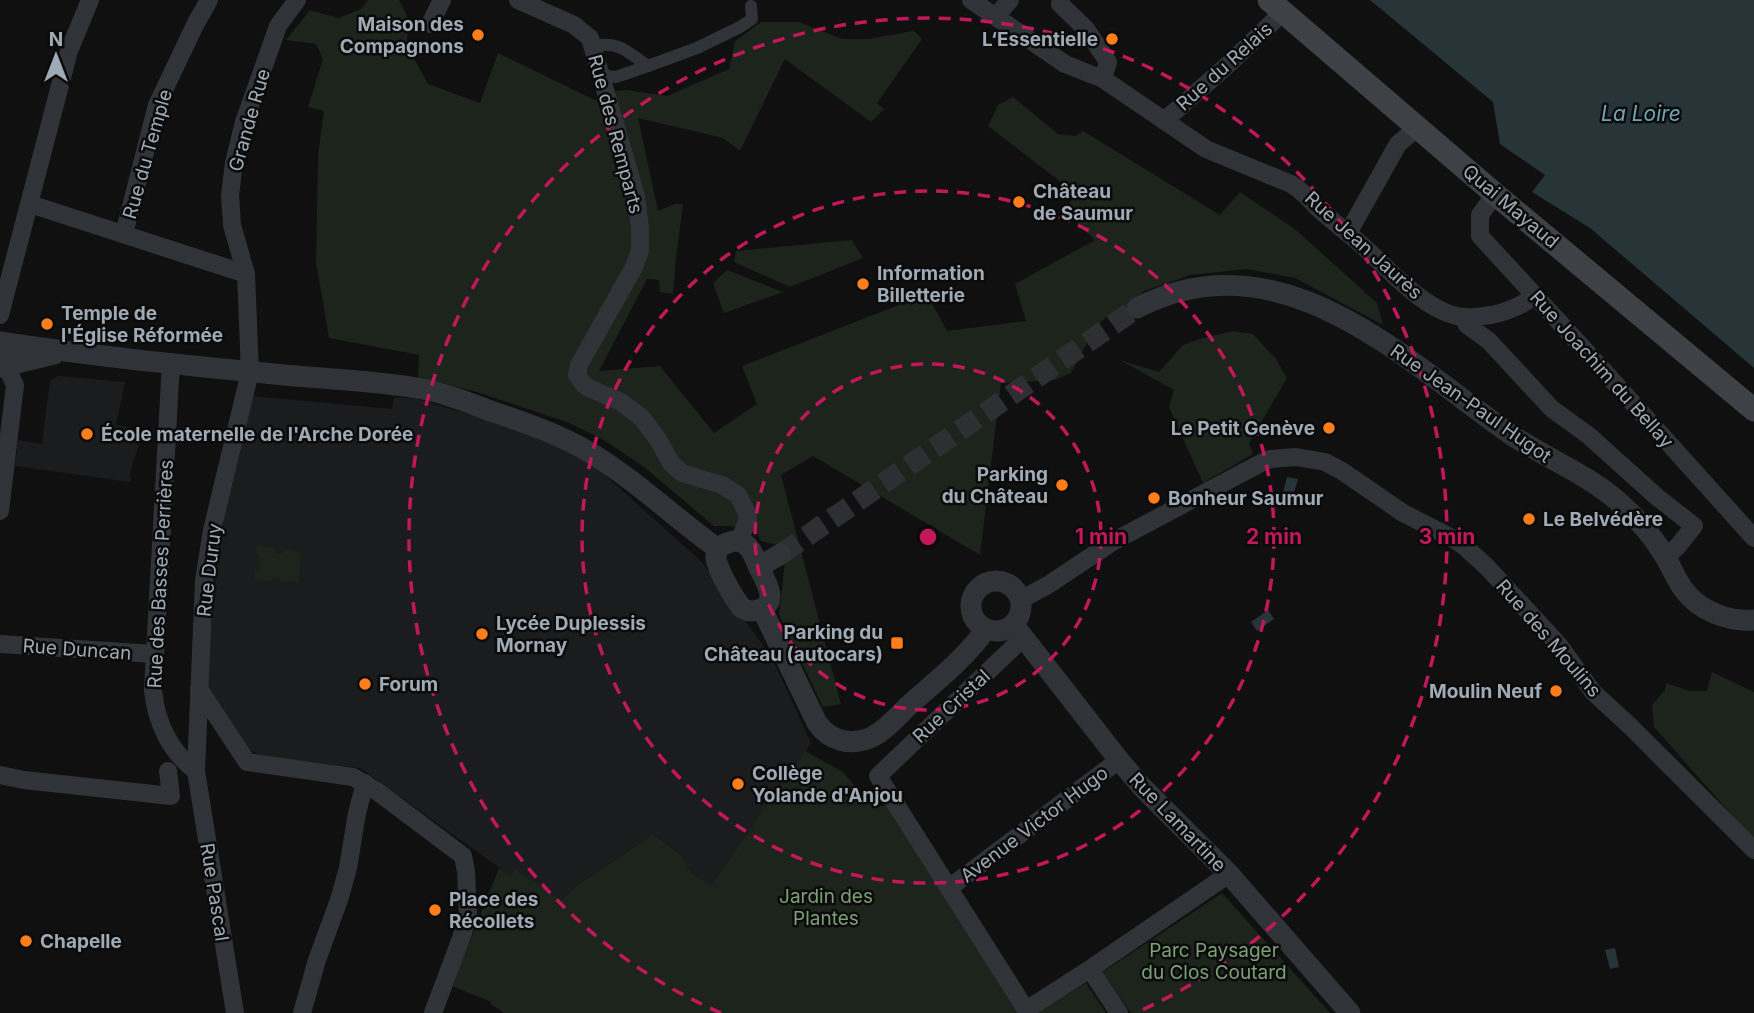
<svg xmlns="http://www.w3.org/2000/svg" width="1754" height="1013" font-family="Inter,sans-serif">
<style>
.built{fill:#1b1c1e}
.green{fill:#1c241c}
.water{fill:#273438}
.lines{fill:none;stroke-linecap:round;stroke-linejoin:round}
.tertiary-tunnel{stroke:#2d2f32;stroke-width:21;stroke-dasharray:21 10;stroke-linecap:butt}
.pedestrian{stroke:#303337;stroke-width:12}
.minor{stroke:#303337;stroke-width:18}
.tertiary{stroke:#303337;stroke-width:21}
.secondary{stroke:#3e4247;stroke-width:23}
.ring{fill:none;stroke:#c2185b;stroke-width:3.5;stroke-dasharray:12 9}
.poi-dot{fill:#ff7d1a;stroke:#0b0b0c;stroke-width:2.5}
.labels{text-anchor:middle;stroke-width:5;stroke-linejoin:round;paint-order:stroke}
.poi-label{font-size:19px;font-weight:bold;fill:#9faab4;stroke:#0b0b0c;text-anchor:start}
.street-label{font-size:19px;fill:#9faab4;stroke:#0b0b0c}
.park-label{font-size:19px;fill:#7ba174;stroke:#0b0b0c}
.water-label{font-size:21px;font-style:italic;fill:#72a3b3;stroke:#0b0b0c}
.centre{fill:#c2185b;stroke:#0b0b0c;stroke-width:3.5}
.ring-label{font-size:21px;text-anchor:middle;font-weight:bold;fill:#c2185b;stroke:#0b0b0c;stroke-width:5;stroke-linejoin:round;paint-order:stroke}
</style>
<rect width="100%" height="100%" fill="#101011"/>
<g class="built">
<polygon points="58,376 125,382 116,425 132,428 131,441 139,444 129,476 131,477 130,482 15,466 18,440 42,444 49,388 51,381"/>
<polygon points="252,396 392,409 394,397 417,399 569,443 701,561 771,656 811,743 711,887 692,873 679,853 653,834 578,885 561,900 515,870 511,876 360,768 261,756 248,749 205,687 214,590 215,589 218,553 219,553 222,529 224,505"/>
</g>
<g class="green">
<polygon points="368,0 399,0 408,18 407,46 428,84 480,103 498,53 603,104 616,91 626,90 667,96 729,69 735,41 761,22 799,22 842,39 868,39 914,31 922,39 877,103 884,109 871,122 785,59 740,151 723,138 638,118 658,211 675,204 683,204 676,259 673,294 660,292 659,280 647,279 599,371 660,366 714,433 757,404 742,366 927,294 947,331 1026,321 1015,284 1095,240 1065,212 1075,193 988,126 998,105 1013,97 1058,134 1076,136 1083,131 1220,215 1240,192 1296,230 1377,303 1383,325 1295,278 1247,269 1191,275 1144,291 1120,313 1110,314 1096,326 1071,373 1055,380 1001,383 980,555 813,456 781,475 841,704 823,707 779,615 785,561 778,545 761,541 756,531 730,526 714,526 644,467 604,440 567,422 477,392 418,377 419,355 329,338 316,262 318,156 324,111 308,107 323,59 316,44 286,40 310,10 338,18 361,9"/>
<polygon points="852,240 863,258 790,287 734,262 736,251"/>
<polygon points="727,270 783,292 724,313 713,283"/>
<polygon points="1234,331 1253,334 1276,359 1287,378 1249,443 1253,454 1203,483 1169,407 1174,390 1120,360 1159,372 1183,345 1203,338"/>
<polygon points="257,546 275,548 275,553 283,554 284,549 301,552 299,582 281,581 280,578 273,577 272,581 254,580 255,571 259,571 260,556 256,554"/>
<polygon points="1712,672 1754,692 1754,840 1654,727 1652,705 1665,690 1666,683 1689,691 1707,691"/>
<polygon points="805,751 843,772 873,807 889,805 1017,1013 504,1013 491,1004 491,1002 452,986 499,868 511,876 515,869 561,900 578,885 653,834 679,853 692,873 711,886"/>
<polygon points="1222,893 1330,1013 1131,1013 1103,972"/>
<polygon points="1086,983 1106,1013 1037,1013"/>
</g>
<g class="water">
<polygon points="1370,0 1754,0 1754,368 1590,228 1532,192 1545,175 1500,144 1493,102"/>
<polygon points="1287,477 1298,479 1292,500 1282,497"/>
<polygon points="1268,610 1274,619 1257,631 1251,622"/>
<polygon points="1615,948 1619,967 1610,969 1605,950"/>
</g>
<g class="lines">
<polyline class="tertiary-tunnel" points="781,554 1137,308"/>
<g class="pedestrian">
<path d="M593 46C620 41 627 52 648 66L697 48 740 27 752 19 751 6"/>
<polyline points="600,75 616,77 648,66"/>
</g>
<g class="minor">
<polyline points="518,0 574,25 590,38 636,196 640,228 640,251 634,267 579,365 577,375 583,384 589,388 621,402 642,418 657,438 671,463 682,473 722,485 738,495 746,511 748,519 739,542"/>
<path d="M971 0 1065 64 1103 79 1206 149 1291 184C1303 191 1310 200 1319 209 1334 223 1350 234 1364 247 1390 270 1427 314 1464 317 1473 318 1482 316 1491 315 1507 312 1522 306 1535 295"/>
<polyline points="1061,0 1060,4 1086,29 1108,62 1103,79"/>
<polyline points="996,16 1010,0"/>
<polyline points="430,24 442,0"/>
<polyline points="1164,121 1231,62 1283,12"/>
<polyline points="1495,194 1480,215 1480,236 1594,360 1754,538"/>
<polyline points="30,204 246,274"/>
<polyline points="1348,233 1398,144 1417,128"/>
<polyline points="124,234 157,105 195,25 209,0"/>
<polyline points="0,315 69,51 90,0"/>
<polyline points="1463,317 1467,325 1489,341 1552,409 1588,435 1657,497 1694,526 1678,546 1666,557"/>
<polyline points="0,353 15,385 0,511"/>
<path d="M171 362 153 690C156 722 170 752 196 771"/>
<polyline points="1020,600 1048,585 1114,541 1261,463 1270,459 1296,457 1325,462 1342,471 1403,513 1452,538 1464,546 1487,567 1559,645 1593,692 1631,727 1754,850"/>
<polyline points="1024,637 878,776 1026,1010 1090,969 1229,874"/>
<polyline points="0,644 154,654"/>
<polyline points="199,689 247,762 353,777 378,792 463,856 466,871 468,913 463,933 433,1013"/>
<polyline points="0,775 24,780 171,796 168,771"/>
<polyline points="949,888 1119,760"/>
<polyline points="1090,969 1119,1013"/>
<polyline points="235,1013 196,771 204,581 212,530 250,372 246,274 232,225 230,195 234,163 244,122 278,26 297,0"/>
<polyline points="302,1013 317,960 339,900 348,868 357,813 365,783"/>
</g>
<g class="tertiary">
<path d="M1137 308C1280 234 1402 358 1510 434 1547 459 1590 475 1622 505 1639 520 1654 538 1666 558 1672 568 1676 580 1684 590 1699 611 1729 622 1754 620"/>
<path d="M0 342C91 356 183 365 274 374 323 379 374 380 423 389 445 393 467 402 488 410 520 421 553 432 582 448 632 476 672 516 718 549"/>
<polyline points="0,367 54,354"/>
<path d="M734 541C738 541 741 541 745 544 752 549 756 560 759 568 766 581 780 604 758 610 752 612 747 611 742 608 735 600 714 565 716 555 717 546 726 543 734 541Z"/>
<polyline points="759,567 781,554"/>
<circle cx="996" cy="606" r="25"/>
<path d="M762 609 817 723C830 741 850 746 870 738 885 731 897 717 908 706 935 682 965 659 986 629"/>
<polyline points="1013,624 1119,760 1142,787 1229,874 1350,1013"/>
</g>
<polyline class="secondary" points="1269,0 1495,194 1754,410"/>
</g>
<g class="ring">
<circle cx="928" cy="537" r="173"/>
<circle cx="928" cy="537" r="346"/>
<path d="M721 1013A519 519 0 1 1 1135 1013"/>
</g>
<g class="poi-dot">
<circle cx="478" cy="35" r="7"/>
<circle cx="1112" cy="39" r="7"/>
<circle cx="1019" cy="202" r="7"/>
<circle cx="863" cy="284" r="7"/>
<circle cx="47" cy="324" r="7"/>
<circle cx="1329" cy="428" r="7"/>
<circle cx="87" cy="434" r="7"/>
<circle cx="1062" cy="485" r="7"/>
<circle cx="1154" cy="498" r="7"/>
<circle cx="1529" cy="519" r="7"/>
<circle cx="482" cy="634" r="7"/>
<rect x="890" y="636" width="14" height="14" rx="3.5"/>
<circle cx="365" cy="684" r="7"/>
<circle cx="1556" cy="691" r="7"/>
<circle cx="738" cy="784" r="7"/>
<circle cx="435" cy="910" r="7"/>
<circle cx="26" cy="941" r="7"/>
</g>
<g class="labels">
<g class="poi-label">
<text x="464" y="31" text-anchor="end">Maison des<tspan x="464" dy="22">Compagnons</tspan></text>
<text x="1098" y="46" text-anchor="end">L‘Essentielle</text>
<text x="1033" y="198">Château<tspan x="1033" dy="22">de Saumur</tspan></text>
<text x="877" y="280">Information<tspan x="877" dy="22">Billetterie</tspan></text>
<text x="61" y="320">Temple de<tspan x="61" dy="22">l'Église Réformée</tspan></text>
<text x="1315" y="435" text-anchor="end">Le Petit Genève</text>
<text x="101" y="441">École maternelle de l'Arche Dorée</text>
<text x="1048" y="481" text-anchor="end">Parking<tspan x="1048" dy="22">du Château</tspan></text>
<text x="1168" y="505">Bonheur Saumur</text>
<text x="1543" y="526">Le Belvédère</text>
<text x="496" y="630">Lycée Duplessis<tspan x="496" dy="22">Mornay</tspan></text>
<text x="883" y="639" text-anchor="end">Parking du<tspan x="883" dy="22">Château (autocars)</tspan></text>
<text x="379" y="691">Forum</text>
<text x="1542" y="698" text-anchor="end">Moulin Neuf</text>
<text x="752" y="780">Collège<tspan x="752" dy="22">Yolande d'Anjou</tspan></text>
<text x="449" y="906">Place des<tspan x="449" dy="22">Récollets</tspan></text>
<text x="40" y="948">Chapelle</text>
</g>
<g class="street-label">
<text transform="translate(1224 66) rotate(-42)" y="7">Rue du Relais</text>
<text transform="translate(249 120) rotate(-74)" y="7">Grande Rue</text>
<text transform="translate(616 134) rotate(75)" y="7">Rue des Remparts</text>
<text transform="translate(147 154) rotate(-74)" y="7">Rue du Temple</text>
<text transform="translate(1511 206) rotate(40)" y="7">Quai Mayaud</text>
<text transform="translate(1364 245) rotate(42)" y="7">Rue Jean Jaurès</text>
<text transform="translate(1602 369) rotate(48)" y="7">Rue Joachim du Bellay</text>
<text transform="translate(1471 403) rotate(35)" y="7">Rue Jean-Paul Hugot</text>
<text transform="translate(209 570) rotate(-83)" y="7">Rue Duruy</text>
<text transform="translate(160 574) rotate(-87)" y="7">Rue des Basses Perrières</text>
<text transform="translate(1549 638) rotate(49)" y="7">Rue des Moulins</text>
<text transform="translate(77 649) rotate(4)" y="7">Rue Duncan</text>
<text transform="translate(951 706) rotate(-43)" y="7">Rue Cristal</text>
<text transform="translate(1178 822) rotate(46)" y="7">Rue Lamartine</text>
<text transform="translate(1034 824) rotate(-37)" y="7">Avenue Victor Hugo</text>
<text transform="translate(215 892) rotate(81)" y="7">Rue Pascal</text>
</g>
<g class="park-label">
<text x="826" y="903">Jardin des<tspan x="826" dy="22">Plantes</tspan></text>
<text x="1214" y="957">Parc Paysager<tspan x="1214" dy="22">du Clos Coutard</tspan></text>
</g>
<g class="water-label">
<text x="1641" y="121">La Loire</text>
</g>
</g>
<circle cx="928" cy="537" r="10" class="centre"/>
<g class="ring-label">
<text x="1101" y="544">1 min</text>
<text x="1274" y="544">2 min</text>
<text x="1447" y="544">3 min</text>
</g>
<g transform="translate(56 56)" stroke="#0b0b0c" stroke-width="5" paint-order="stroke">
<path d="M0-5L12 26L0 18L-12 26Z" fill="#9faab4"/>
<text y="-10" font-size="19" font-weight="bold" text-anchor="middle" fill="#9faab4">N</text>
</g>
</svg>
